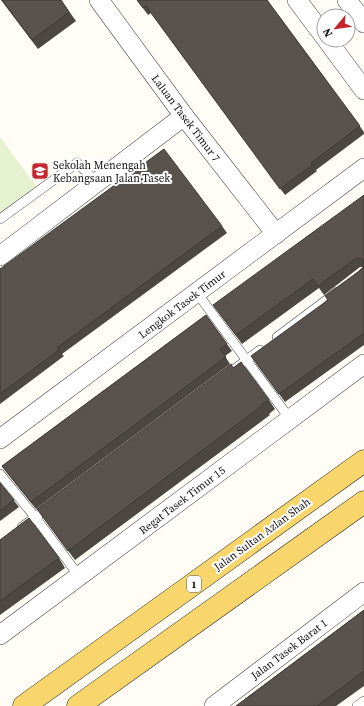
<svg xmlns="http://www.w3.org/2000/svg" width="364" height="706" font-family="'Source Serif 4',serif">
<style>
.pitch{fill:#e6f2cf}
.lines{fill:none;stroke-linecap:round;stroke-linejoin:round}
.lane-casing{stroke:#444;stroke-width:10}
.street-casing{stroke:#444;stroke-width:20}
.primary-casing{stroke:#222;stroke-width:23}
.lane{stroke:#fff;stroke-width:9}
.street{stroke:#fff;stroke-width:19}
.primary{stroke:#f9d66b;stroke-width:22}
.wall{fill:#4d4742}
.building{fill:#5a524d;stroke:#3f3936}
.labels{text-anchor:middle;stroke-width:4;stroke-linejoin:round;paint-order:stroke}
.shield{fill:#fff;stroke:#585858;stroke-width:1}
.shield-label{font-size:10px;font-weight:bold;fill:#111}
.street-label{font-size:11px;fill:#111;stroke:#fff}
.poi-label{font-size:11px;fill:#111;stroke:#fff;text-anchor:start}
</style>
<rect width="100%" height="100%" fill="#fffdf5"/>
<polygon class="pitch" points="0,137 39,190 0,219"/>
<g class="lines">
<defs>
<g id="lane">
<polyline points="0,219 77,163 97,182"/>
<polyline points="197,293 290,419"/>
<polyline points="277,337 337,292"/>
<polyline points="232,371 260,350"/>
<polyline points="0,474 35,517 79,576"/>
<polyline points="22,527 50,506"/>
<polyline points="357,706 364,701"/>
</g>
<g id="street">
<polyline points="99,0 184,116 276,234"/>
<polyline points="297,0 324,36"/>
<polyline points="347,0 364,23"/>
<polyline points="327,40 364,90"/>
<polyline points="0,256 184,116"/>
<polyline points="0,439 364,168"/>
<polyline points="0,635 364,364"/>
<polyline points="214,706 364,592"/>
</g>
<g id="primary">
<polyline points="24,706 364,461"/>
<polyline points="78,706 364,502"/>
</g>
</defs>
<use href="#lane" class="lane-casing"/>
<use href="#street" class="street-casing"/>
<use href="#primary" class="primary-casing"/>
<use href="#lane" class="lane"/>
<use href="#street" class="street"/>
<use href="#primary" class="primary"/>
</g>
<g class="wall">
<polygon points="1,0 61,0 76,21 38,49"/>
<polygon points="137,0 267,0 364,132 364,134 316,170 317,171 285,195 151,13 148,15"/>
<polygon points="364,195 364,345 285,402 257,364 363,267 360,267 324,295 319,288 242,344 219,313"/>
<polygon points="222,226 227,233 62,354 64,356 0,404 0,269"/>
<polygon points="206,315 232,351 225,356 230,364 36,509 7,473 2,466"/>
<polygon points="233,368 269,400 275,409 269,414 270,415 75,560 37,509"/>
<polygon points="0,483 19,507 0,521"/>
<polygon points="0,540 59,558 65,568 0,615"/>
<polygon points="364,610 364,686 336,706 236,706"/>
</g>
<g class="building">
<polygon points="2,0 61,0 69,12 32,40"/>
<polygon points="137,0 267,0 360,126 311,163 312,165 280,189 146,6 143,8"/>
<polygon points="164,149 222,226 57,348 59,350 0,394 0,269"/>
<polygon points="364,195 364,333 279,394 251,356 328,300 325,296 362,269 364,266 363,260 360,258 355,259 318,286 313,279 236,335 213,305"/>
<polygon points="206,315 227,344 220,349 226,357 31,502 2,466"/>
<polygon points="241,362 269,400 262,404 263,405 68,551 37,509 231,364 233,368"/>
<polygon points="0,483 14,500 0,511"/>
<polygon points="29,518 59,558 0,601 0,540"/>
<polygon points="364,610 364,671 317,706 236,706"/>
</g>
<defs>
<symbol id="school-square" viewBox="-11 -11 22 22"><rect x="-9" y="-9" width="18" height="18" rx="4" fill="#c4262e" stroke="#fff"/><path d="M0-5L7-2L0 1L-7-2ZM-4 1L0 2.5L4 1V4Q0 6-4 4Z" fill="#fff"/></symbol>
</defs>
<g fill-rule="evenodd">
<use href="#school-square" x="30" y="161" width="20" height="20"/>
</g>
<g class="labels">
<rect class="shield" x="187" y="576" width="14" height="16" rx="3"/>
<g class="shield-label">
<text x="194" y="588">1</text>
</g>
<g class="street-label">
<text transform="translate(186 118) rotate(53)" y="4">Laluan Tasek Timur 7</text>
<text transform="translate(182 304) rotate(-37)" y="4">Lengkok Tasek Timur</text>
<text transform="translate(182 500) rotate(-37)" y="4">Regat Tasek Timur 15</text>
<text transform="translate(262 534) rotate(-36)" y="4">Jalan Sultan Azlan Shah</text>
<text transform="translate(289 649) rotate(-37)" y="4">Jalan Tasek Barat 1</text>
</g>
<g class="poi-label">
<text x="53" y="169">Sekolah Menengah<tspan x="53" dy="13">Kebangsaan Jalan Tasek</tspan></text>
</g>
</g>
<g transform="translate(336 28) rotate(241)"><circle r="19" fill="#ffffff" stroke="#a0a0a0"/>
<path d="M0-3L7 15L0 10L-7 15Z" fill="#c4262e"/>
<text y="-6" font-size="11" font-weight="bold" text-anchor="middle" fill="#111111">N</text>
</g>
</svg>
